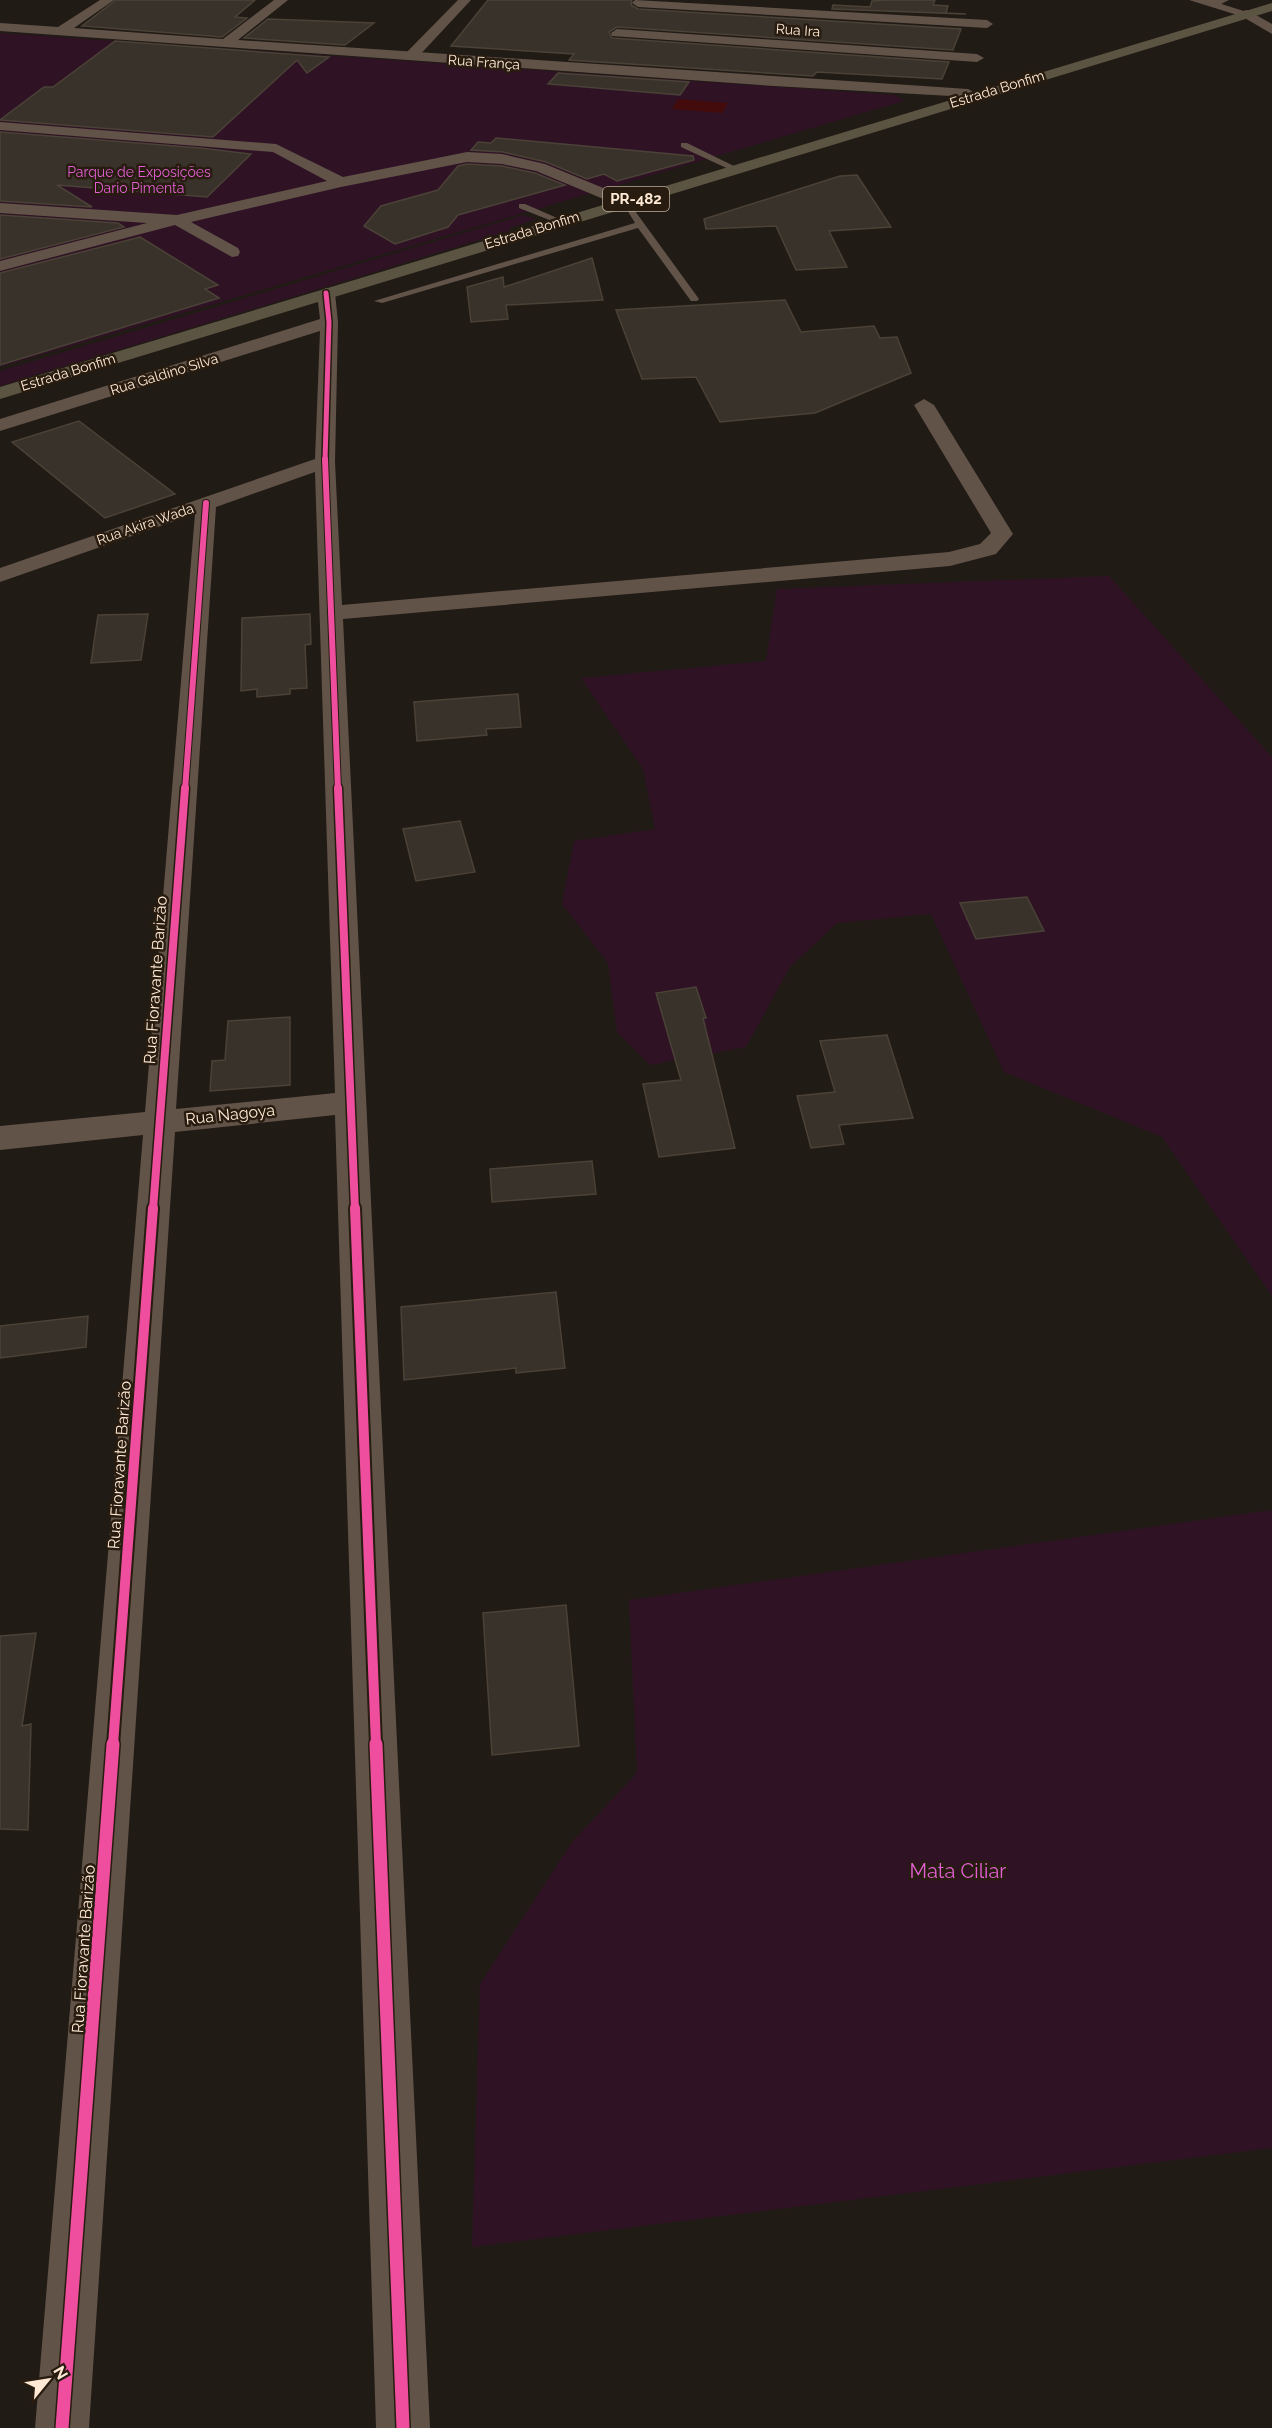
<svg xmlns="http://www.w3.org/2000/svg" width="1272" height="2428" font-family="Raleway,sans-serif">
<style>
.green{fill:#2f1325}
.water{fill:#430b0b}
.building{fill:#39322a;stroke:#4b4237;stroke-width:1.5}
.lines{fill:none;stroke-linecap:round;stroke-linejoin:round}
.service{fill:#625349;fill-rule:evenodd}
.minor{fill:#625349;fill-rule:evenodd}
.tertiary{fill:#625349;fill-rule:evenodd}
.primary{fill:#5c5442;fill-rule:evenodd}
.cycleway-far4-casing{stroke:#271c0f;stroke-width:8}
.cycleway-far3-casing{stroke:#271c0f;stroke-width:8}
.cycleway-far2-casing{stroke:#271c0f;stroke-width:11}
.cycleway-far1-casing{stroke:#271c0f;stroke-width:14}
.cycleway-casing{stroke:#271c0f;stroke-width:16}
.cycleway-far4{stroke:#ef4d9e;stroke-width:5}
.cycleway-far3{stroke:#ef4d9e;stroke-width:6}
.cycleway-far2{stroke:#ef4d9e;stroke-width:8}
.cycleway-far1{stroke:#ef4d9e;stroke-width:10}
.cycleway{stroke:#ef4d9e;stroke-width:13}
.labels{text-anchor:middle;stroke-width:5;stroke-linejoin:round;paint-order:stroke}
.far-street-label{font-size:14px;fill:#ffe9d5;stroke:#271c0f}
.far-park-label{font-size:14px;fill:#e35ed5;stroke:#271c0f}
.shield{fill:#271c0f;stroke:#beac9a;stroke-width:1.5}
.shield-label{font-size:15px;font-weight:bold;fill:#ffe9d5}
.street-label{font-size:16px;fill:#ffe9d5;stroke:#271c0f}
.near-park-label{font-size:20px;fill:#e35ed5;stroke:#271c0f}
</style>
<rect width="100%" height="100%" fill="#211b15"/>
<g class="green">
<polygon points="0,33 895,95 904,101 0,367"/>
<polygon points="523,215 536,219 510,228 509,231 0,386 0,371"/>
<polygon points="1109,576 1272,757 1272,1296 1162,1137 1004,1072 931,914 837,923 790,967 746,1047 650,1065 617,1032 608,963 562,904 574,841 655,829 643,769 581,678 766,661 777,589"/>
<polygon points="1272,1510 1272,2148 472,2247 480,1984 572,1842 637,1773 629,1600"/>
</g>
<polygon class="water" points="678,99 728,103 722,113 672,109"/>
<g class="building">
<polygon points="116,0 255,0 235,17 247,18 222,37 82,26"/>
<polygon points="488,0 632,0 631,5 638,9 961,29 953,50 617,27 609,32 612,38 949,62 942,79 817,72 813,76 569,60 574,54 451,46"/>
<polygon points="884,0 935,0 933,5 948,6 946,13 966,14 832,9 833,5 870,7 872,1"/>
<polygon points="268,19 374,23 345,45 244,38"/>
<polygon points="115,41 329,57 307,73 297,60 213,137 0,120 44,87 53,87"/>
<polygon points="558,73 689,82 680,95 548,84"/>
<polygon points="0,132 200,148 251,154 207,197 57,185 92,207 0,201"/>
<polygon points="496,138 693,156 694,160 617,181 604,174 587,179 546,162 503,152 471,150 478,142 491,143"/>
<polygon points="467,164 502,166 535,173 565,185 458,215 448,227 395,244 364,226 381,206 438,190 458,166"/>
<polygon points="857,175 891,227 829,231 847,267 796,270 776,226 706,229 704,219 840,176"/>
<polygon points="0,215 118,223 124,227 0,259"/>
<polygon points="140,237 218,285 205,289 219,298 0,365 0,273"/>
<polygon points="592,258 603,300 506,305 508,319 471,322 467,287 503,277 504,287"/>
<polygon points="785,300 801,332 874,326 880,338 897,337 911,373 815,413 720,422 696,377 642,379 616,310"/>
<polygon points="79,421 175,494 105,518 12,442"/>
<polygon points="148,614 141,660 91,663 98,615"/>
<polygon points="310,614 311,644 305,645 307,688 290,689 290,694 257,697 257,689 241,691 242,618"/>
<polygon points="518,694 521,727 486,729 487,735 417,741 414,702"/>
<polygon points="460,821 475,872 416,881 403,829"/>
<polygon points="1027,897 1044,931 976,939 960,903"/>
<polygon points="696,987 706,1018 703,1018 735,1148 659,1157 643,1084 681,1080 656,993"/>
<polygon points="290,1017 290,1085 210,1091 212,1061 225,1060 228,1021"/>
<polygon points="887,1035 913,1118 839,1125 844,1144 811,1148 797,1096 835,1092 820,1041"/>
<polygon points="592,1161 596,1194 492,1202 490,1169"/>
<polygon points="556,1292 565,1368 516,1373 516,1368 404,1380 401,1307"/>
<polygon points="88,1316 86,1347 0,1358 0,1326"/>
<polygon points="566,1605 579,1746 492,1755 483,1613"/>
<polygon points="36,1633 22,1726 31,1724 28,1830 0,1829 0,1636"/>
</g>
<g class="lines">
<g class="service">
<polygon points="681,143 687,143 740,169 733,171 681,147"/>
<polygon points="621,200 627,200 699,299 697,301 691,301 638,228 382,303 374,301 635,223"/>
<polygon points="519,204 525,204 564,221 557,223 519,208"/>
</g>
<g class="minor">
<polygon points="100,0 114,0 74,28 223,39 274,0 288,0 238,40 968,89 975,93 968,97 774,86 0,31 0,23 58,27"/>
<polygon points="635,0 987,20 993,24 987,28 638,7 632,3"/>
<polygon points="1209,0 1229,0 1217,6 1209,6"/>
<polygon points="1247,10 1272,24 1272,34 1243,17 1243,11"/>
<polygon points="617,29 977,54 984,58 977,62 612,36 611,33"/>
<polygon points="0,122 276,144 343,177 467,152 502,154 545,164 630,199 632,202 630,205 618,205 536,171 502,164 467,162 341,187 191,222 238,248 240,252 238,256 232,257 175,225 0,271 0,261 147,223 0,213 0,203 177,215 327,181 273,152 0,130"/>
<path d="M326 288 335 293 338 322 335 462 342 605 949 552 980 544 991 533 914 405 924 399 934 405 1013 534 996 554 950 566 343 619 430 2428H376L335 1115 175 1132 89 2428H35L143 1135 0 1150V1126L145 1112 195 514 0 582V568L315 459 320 331 0 431V419L320 319 317 293ZM315 472 335 1093 176 1109 216 507Z"/>
</g>
<g class="tertiary">
<polygon points="458,0 471,0 416,59 406,59 406,53"/>
<polygon points="1189,0 1209,0 1253,14 1247,18"/>
</g>
<polygon class="primary" points="1272,3 1272,11 0,399 0,387"/>
<defs>
<polyline id="cycleway-far4" points="325,461 329,322 326,293"/>
<g id="cycleway-far3">
<polyline points="325,459 338,790"/>
<polyline points="185,790 206,503"/>
</g>
<g id="cycleway-far2">
<polyline points="338,788 355,1210"/>
<polyline points="153,1210 185,788"/>
</g>
<g id="cycleway-far1">
<polyline points="355,1208 376,1745"/>
<polyline points="113,1745 153,1208"/>
</g>
<g id="cycleway">
<polyline points="376,1744 403,2428"/>
<polyline points="62,2428 113,1744"/>
</g>
</defs>
<use href="#cycleway-far4" class="cycleway-far4-casing"/>
<use href="#cycleway-far3" class="cycleway-far3-casing"/>
<use href="#cycleway-far2" class="cycleway-far2-casing"/>
<use href="#cycleway-far1" class="cycleway-far1-casing"/>
<use href="#cycleway" class="cycleway-casing"/>
<use href="#cycleway-far4" class="cycleway-far4"/>
<use href="#cycleway-far3" class="cycleway-far3"/>
<use href="#cycleway-far2" class="cycleway-far2"/>
<use href="#cycleway-far1" class="cycleway-far1"/>
<use href="#cycleway" class="cycleway"/>
</g>
<g class="labels">
<g class="far-street-label">
<text transform="translate(798 30) rotate(4)" y="5">Rua Ira</text>
<text transform="translate(484 62) rotate(4)" y="5">Rua França</text>
<text transform="translate(997 89) rotate(-17)" y="5">Estrada Bonfim</text>
<text transform="translate(532 230) rotate(-17)" y="5">Estrada Bonfim</text>
<text transform="translate(68 372) rotate(-17)" y="5">Estrada Bonfim</text>
<text transform="translate(164 374) rotate(-17)" y="5">Rua Galdino Silva</text>
<text transform="translate(145 524) rotate(-19)" y="5">Rua Akira Wada</text>
</g>
<g class="far-park-label">
<text x="139" y="177">Parque de Exposições<tspan x="139" dy="16">Dario Pimenta</tspan></text>
</g>
<rect class="shield" x="603" y="187" width="66" height="24" rx="4.5"/>
<g class="shield-label">
<text x="636" y="204">PR-482</text>
</g>
<g class="street-label">
<text transform="translate(155 980) rotate(-86)" y="6">Rua Fioravante Barizão</text>
<text transform="translate(230 1114) rotate(-6)" y="6">Rua Nagoya</text>
<text transform="translate(119 1465) rotate(-86)" y="6">Rua Fioravante Barizão</text>
<text transform="translate(83 1949) rotate(-86)" y="6">Rua Fioravante Barizão</text>
</g>
<g class="near-park-label">
<text x="958" y="1878">Mata Ciliar</text>
</g>
</g>
<g transform="translate(48 2380) rotate(60)" stroke="#271c0f" stroke-width="4.5" paint-order="stroke">
<path d="M0-4.5L10 22L0 15L-10 22Z" fill="#ffe9d5"/>
<text y="-9" font-size="16" font-weight="bold" text-anchor="middle" fill="#ffe9d5">N</text>
</g>
</svg>
